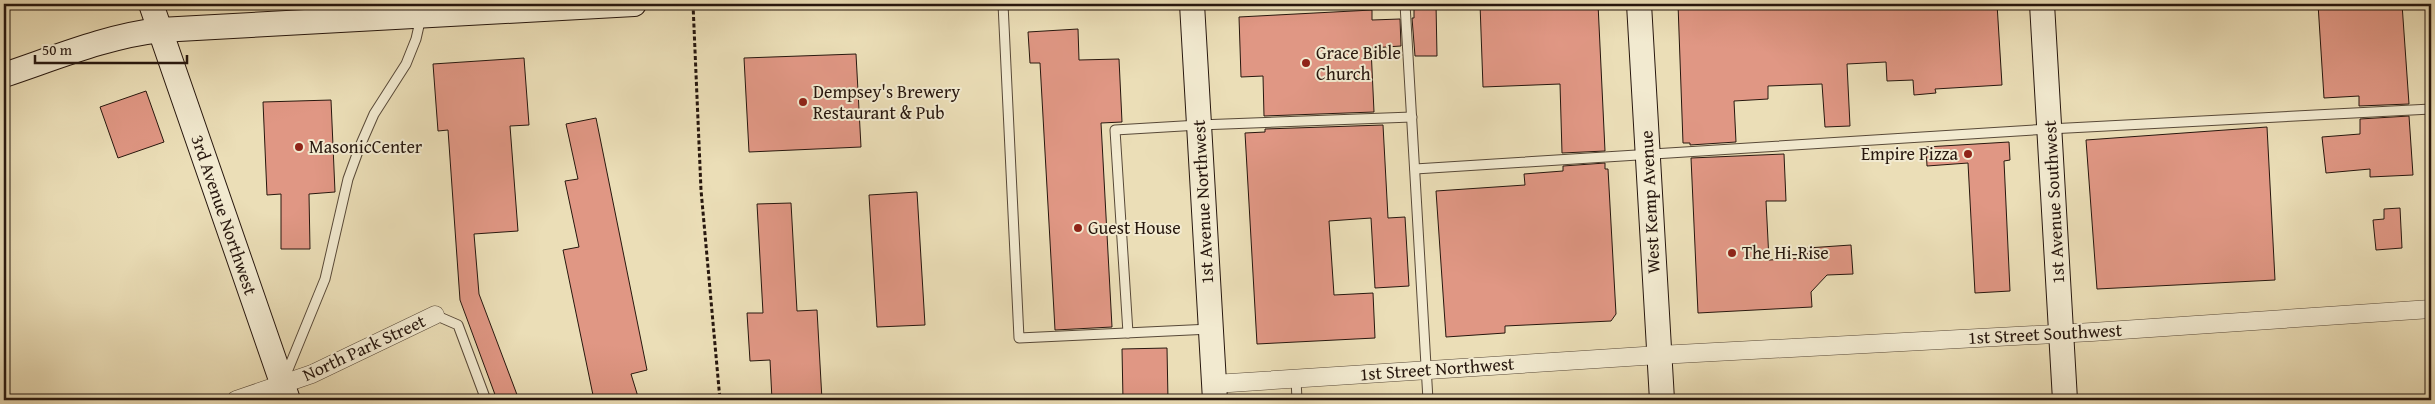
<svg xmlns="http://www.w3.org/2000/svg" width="2435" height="404" font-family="'Gentium Book Plus',serif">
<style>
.building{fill:#e09784;stroke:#27170e}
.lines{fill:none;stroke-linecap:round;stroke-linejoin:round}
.lane-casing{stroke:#584938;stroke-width:11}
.street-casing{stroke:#584938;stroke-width:19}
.secondary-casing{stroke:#27170e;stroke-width:26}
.path{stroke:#27170e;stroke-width:3;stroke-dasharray:4 2.5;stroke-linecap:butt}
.lane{stroke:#f2ead0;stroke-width:9}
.street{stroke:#f2ead0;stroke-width:18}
.secondary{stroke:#f2ead0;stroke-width:24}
.poi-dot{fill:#8f2418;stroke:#f2ead0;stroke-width:2}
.labels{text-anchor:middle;stroke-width:4;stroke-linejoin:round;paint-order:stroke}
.poi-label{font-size:18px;fill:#27170e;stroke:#f2ead0;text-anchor:start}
.street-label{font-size:18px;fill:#27170e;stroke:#f2ead0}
</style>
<rect width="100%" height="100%" fill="#ebdeb7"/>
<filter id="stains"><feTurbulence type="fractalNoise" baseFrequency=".004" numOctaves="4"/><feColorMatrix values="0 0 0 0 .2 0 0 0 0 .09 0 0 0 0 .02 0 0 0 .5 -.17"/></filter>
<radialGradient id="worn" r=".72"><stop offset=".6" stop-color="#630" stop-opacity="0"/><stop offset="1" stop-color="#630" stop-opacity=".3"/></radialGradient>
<g class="building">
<polygon points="1436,4 1437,56 1415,56 1412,18 1414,18 1414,5"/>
<polygon points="1480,4 1598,4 1605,151 1562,153 1560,84 1483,87"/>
<polygon points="1678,4 1997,4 2002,85 1935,89 1936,93 1914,95 1913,80 1887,81 1886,62 1847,64 1850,126 1825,127 1822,84 1768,86 1768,99 1734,101 1736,142 1690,145 1690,143 1683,143"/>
<polygon points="2318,4 2402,4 2409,104 2359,106 2359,96 2324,98"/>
<polygon points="1372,10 1372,20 1400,19 1401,46 1371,48 1374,112 1264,116 1263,76 1241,77 1239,17"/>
<polygon points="1078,29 1079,60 1119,59 1122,122 1101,123 1112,327 1055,330 1040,63 1030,63 1028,32"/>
<polygon points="856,54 861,147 749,152 744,58"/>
<polygon points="524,58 529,125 510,126 518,231 474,234 479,294 519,400 497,400 460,300 448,130 438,131 433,64"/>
<polygon points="146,91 164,142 118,158 100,107"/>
<polygon points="331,100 335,192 309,194 310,249 281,249 281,194 267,195 263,102"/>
<polygon points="2409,116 2413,175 2370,177 2370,169 2326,173 2322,137 2360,134 2360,119"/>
<polygon points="596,118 647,370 631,374 639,400 594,400 563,250 579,247 565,181 578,179 566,124"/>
<polygon points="1383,125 1388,218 1405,217 1409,286 1375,288 1371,218 1329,221 1334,295 1373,293 1375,338 1257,344 1245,133 1265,132 1265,129"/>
<polygon points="2267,127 2275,280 2097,289 2086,140"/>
<polygon points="2009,142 2010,160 2004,161 2010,291 1975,293 1968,163 1927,166 1926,147"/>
<polygon points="1784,154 1786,201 1766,201 1769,260 1807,258 1807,248 1851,245 1853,274 1827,275 1811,292 1812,307 1698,313 1691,158"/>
<polygon points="1605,163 1605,169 1608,169 1616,314 1611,321 1505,326 1505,333 1446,337 1436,191 1525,185 1524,174 1563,171 1563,166"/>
<polygon points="917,192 925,325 877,327 869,195"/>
<polygon points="791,203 797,311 817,310 822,400 772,400 770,360 750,361 747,313 763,313 757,204"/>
<polygon points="2400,208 2402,248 2376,250 2373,220 2384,219 2384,209"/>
<polygon points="1167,348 1168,400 1123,400 1122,349"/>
</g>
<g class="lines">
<defs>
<g id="lane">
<polyline points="1003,4 1019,338 1211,329"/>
<polyline points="1405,4 1428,400"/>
<polyline points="1415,169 2049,129 2431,109"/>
<polyline points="435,315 458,325 486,400"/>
<polyline points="1128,333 1115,130 1199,125 1412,117"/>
<polyline points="285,377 325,279 348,179 360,146 374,114 406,64 416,39 421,17"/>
<polyline points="1296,379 1297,400"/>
</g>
<g id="street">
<polyline points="1214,384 1659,355 2092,332 2431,309"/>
<polyline points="236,400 312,374 435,315"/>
</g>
<g id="secondary">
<polyline points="151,4 288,400"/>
<polyline points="1192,4 1215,400"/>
<polyline points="1639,4 1662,400"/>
<polyline points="2042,4 2065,400"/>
<path d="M4 75C55 58 107 36 160 30L634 4"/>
</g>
</defs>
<use href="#lane" class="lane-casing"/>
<use href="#street" class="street-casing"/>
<use href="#secondary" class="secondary-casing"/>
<polyline class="path" points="693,4 701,190 720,400"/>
<use href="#lane" class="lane"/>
<use href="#street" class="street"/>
<use href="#secondary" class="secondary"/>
</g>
<g class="poi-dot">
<circle cx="1306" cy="63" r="5"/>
<circle cx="803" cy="102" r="5"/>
<circle cx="299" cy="147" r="5"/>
<circle cx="1968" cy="154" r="5"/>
<circle cx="1078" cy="228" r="5"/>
<circle cx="1732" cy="253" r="5"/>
</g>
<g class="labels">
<g class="poi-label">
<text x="1316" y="59">Grace Bible<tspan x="1316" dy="21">Church</tspan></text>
<text x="813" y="98">Dempsey's Brewery<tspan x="813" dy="21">Restaurant &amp; Pub</tspan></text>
<text x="309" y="153">MasonicCenter</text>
<text x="1958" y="160" text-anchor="end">Empire Pizza</text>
<text x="1088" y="234">Guest House</text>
<text x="1742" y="259">The Hi-Rise</text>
</g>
<g class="street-label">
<text transform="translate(1203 202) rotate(-93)" y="6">1st Avenue Northwest</text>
<text transform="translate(1650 202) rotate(-93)" y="6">West Kemp Avenue</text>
<text transform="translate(2054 202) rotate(-93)" y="6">1st Avenue Southwest</text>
<text transform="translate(224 215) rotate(71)" y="6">3rd Avenue Northwest</text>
<text transform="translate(2045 334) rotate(-3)" y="6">1st Street Southwest</text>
<text transform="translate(364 348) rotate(-25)" y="6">North Park Street</text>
<text transform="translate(1437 369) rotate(-4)" y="6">1st Street Northwest</text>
</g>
</g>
<rect width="2435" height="404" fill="none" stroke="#ebdeb7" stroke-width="20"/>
<rect x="5" y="5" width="2425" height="394" fill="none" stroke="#27170e" stroke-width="2.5"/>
<rect x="10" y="10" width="2415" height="384" fill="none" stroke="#27170e"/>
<path d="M35 55v8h152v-8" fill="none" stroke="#27170e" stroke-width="2.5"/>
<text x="42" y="55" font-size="15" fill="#27170e" stroke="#f2ead0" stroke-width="4" paint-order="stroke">50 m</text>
<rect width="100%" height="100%" filter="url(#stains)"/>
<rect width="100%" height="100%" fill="url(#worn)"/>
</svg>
